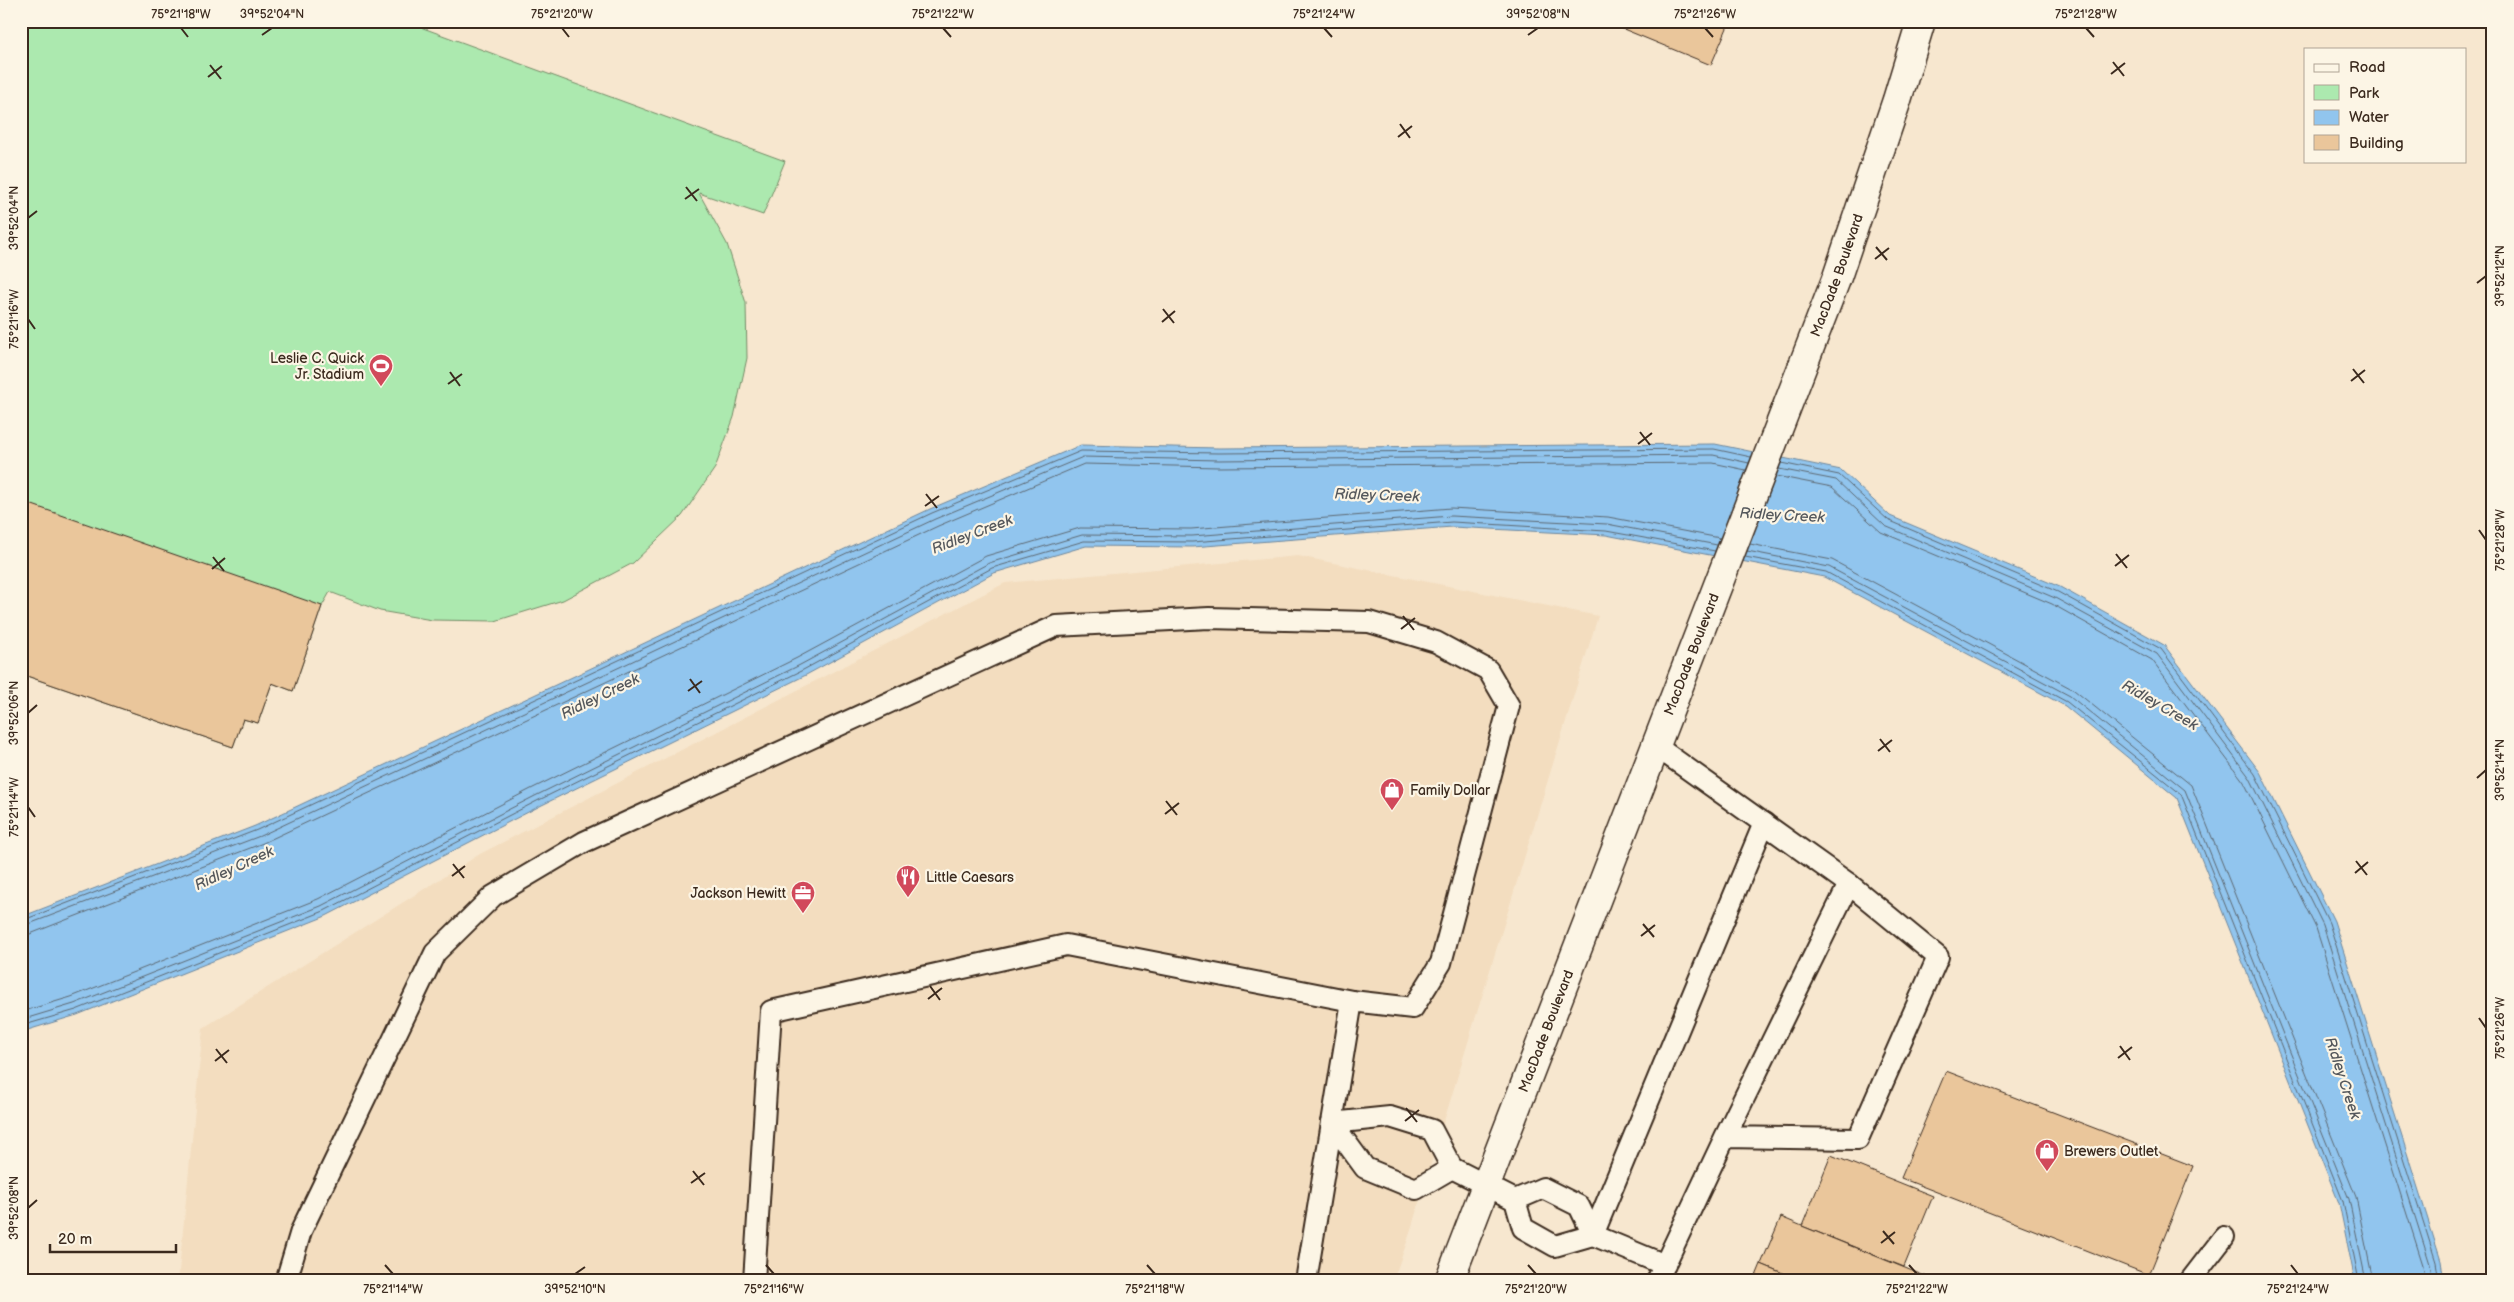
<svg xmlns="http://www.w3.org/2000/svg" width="2514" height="1302" font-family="'Balsamiq Sans',sans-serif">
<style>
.built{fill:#f3ddbf}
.green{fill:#ace9af;stroke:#748a66}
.water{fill:#91c5ee;stroke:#6f879b}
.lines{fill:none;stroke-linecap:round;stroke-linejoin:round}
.shore{stroke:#5d6871;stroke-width:1}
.building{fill:#eac69b;stroke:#3b2a1e}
.lane-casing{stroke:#3b2a1e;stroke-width:24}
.primary-casing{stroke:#3b2a1e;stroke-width:31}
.lane{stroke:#fcf5e5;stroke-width:20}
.primary{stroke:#fcf5e5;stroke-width:28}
.ticks{fill:none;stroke:#3b2a1e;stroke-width:2}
.labels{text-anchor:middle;stroke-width:4.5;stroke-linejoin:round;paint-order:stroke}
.street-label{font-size:14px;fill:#3b2a1e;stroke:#fcf5e5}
.poi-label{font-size:14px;fill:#3b2a1e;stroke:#fcf5e5;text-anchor:start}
.water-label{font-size:15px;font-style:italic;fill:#55585c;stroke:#fcf5e5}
.neatline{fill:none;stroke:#3b2a1e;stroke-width:2}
.ticks-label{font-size:12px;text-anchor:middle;fill:#3b2a1e}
</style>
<rect width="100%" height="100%" fill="#f7e7cf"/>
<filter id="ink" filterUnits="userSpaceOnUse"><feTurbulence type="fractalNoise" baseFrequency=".02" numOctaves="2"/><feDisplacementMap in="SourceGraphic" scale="10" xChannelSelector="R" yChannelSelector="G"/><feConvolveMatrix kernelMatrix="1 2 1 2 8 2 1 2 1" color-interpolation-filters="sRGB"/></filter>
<g filter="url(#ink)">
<polygon class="built" points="1298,556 1598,616 1408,1239 1393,1281 178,1281 203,1028 480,854 1005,583"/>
<polygon class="green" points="21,21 404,21 785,161 763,215 699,193 727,244 746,303 747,358 734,417 715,468 682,516 633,563 563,600 495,621 432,620 380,611 330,592 322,606 293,691 272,683 258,723 243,719 233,747 21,674"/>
<polygon class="water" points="1715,444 1841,470 1890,516 2060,587 2164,645 2260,772 2334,921 2441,1261 2444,1281 2355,1281 2339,1203 2177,798 2065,706 1824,577 1606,535 1452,527 1192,547 1086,546 994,573 806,675 540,806 326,916 77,1015 21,1032 21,917 255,826 930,509 1081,445 1219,448"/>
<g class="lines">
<g class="shore">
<polyline points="1781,463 1839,475 1888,520 2058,592 2161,649 2255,774 2329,923 2436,1262 2439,1281"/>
<polyline points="1779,469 1836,480 1885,526 2055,598 2157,654 2250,778 2323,925 2430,1264 2433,1281"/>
<polyline points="1776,476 1832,487 1881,532 2052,604 2152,660 2244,782 2316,928 2423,1265 2425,1281"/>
<polyline points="1750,544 1832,560 2074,690 2191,785 2356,1197 2373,1281"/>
<polyline points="1747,551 1829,567 2070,696 2185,790 2349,1199 2366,1281"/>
<polyline points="1745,557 1826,572 2067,702 2181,794 2343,1201 2359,1281"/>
<polyline points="21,921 257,830 932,513 1081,451 1219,453 1714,449 1751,457"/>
<polyline points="21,927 260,836 935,519 1083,457 1219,460 1713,455 1749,463"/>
<polyline points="21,935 30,934 263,843 938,526 1084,464 1219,467 1713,463 1746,470"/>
<polyline points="21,1012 71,997 318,899 531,789 797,658 986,556 1080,528 1191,529 1451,508 1608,517 1720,538"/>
<polyline points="21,1020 74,1004 321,906 535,796 800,665 989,563 1082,535 1192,536 1451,516 1607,524 1717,545"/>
<polyline points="21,1026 76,1010 324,911 537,801 803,670 992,568 1084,541 1192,542 1452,522 1606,531 1715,551"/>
</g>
</g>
<g class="building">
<polygon points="1604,21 1730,21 1711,65"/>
<polygon points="21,501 322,606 293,691 272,683 258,723 243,719 233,747 21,674"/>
<polygon points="1946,1071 2193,1166 2149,1275 1901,1178"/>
<polygon points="1831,1155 1933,1196 1904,1267 1802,1226"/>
<polygon points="1781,1217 1802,1226 1937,1281 1802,1281 1761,1264"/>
<polygon points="1761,1264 1802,1281 1754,1281"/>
</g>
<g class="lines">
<defs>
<g id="lane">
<polyline points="1657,747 1849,884"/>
<polyline points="1332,1123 1390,1117 1432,1130 1452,1168 1515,1200 1523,1228 1555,1246 1593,1235 1665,1265"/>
<polyline points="1332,1123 1365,1168 1416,1189 1452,1168"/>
<polyline points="1515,1200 1543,1188 1579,1206 1593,1235"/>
<polyline points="1593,1235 1764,823"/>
<polyline points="286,1281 301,1231 435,953 493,896 584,842 1056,626 1209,618 1369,622 1436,642 1488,670 1509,706 1441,963 1413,1008 1352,1001"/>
<polyline points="754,1281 771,1011 1066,945 1352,1001 1306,1281"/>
<polyline points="1657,1281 1725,1137 1849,884 1938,957 1858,1139 1725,1137"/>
<polyline points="2190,1281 2224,1237"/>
</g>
<g id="primary">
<path id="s1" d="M1449 1281 1837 277 1897 100 1921 21"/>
</g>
</defs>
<use href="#lane" class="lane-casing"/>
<use href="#primary" class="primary-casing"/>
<use href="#lane" class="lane"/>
<use href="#primary" class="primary"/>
</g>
</g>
<path class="ticks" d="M181 28 188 37M562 28 569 37M943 28 951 37M1324 28 1332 37M1705 28 1713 37M2086 28 2094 37M262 35 272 28M1528 35 1538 28M2113 62 2124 76M210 65 221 79M2111 74 2125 63M208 77 222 66M1400 124 1410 138M1398 137 1412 126M686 187 697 201M685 199 699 189M28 218 37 211M1876 247 1887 260M1875 259 1889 248M2477 283 2486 276M1163 309 1174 323M28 319 35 329M1162 322 1175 311M2353 369 2364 383M450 372 460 386M2351 381 2365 370M448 384 462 374M1640 432 1650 445M1638 444 1652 433M926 494 937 508M925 506 939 496M2479 530 2486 540M2116 554 2127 568M213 557 224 571M2115 566 2129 555M212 569 225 558M1403 616 1414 630M1401 629 1415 618M690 679 700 693M688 691 702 681M28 713 37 705M1880 739 1890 752M1878 751 1892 740M2477 778 2486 770M1166 801 1177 815M28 807 35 817M1165 814 1179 803M2356 861 2367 875M453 864 464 878M2355 873 2368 862M452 876 465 866M1643 924 1654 937M1641 936 1655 925M930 986 940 1000M928 999 942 988M2479 1018 2486 1028M2120 1046 2130 1060M216 1049 227 1063M2118 1058 2132 1047M215 1061 229 1050M1406 1108 1417 1122M1405 1121 1419 1110M693 1171 704 1185M691 1183 705 1173M28 1208 37 1200M1883 1231 1894 1244M1881 1243 1895 1232M385 1265 393 1274M766 1265 774 1274M1147 1265 1155 1274M1528 1265 1536 1274M1909 1265 1917 1274M2291 1265 2298 1274M575 1274 585 1267"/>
<defs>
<symbol id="stadium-pin" viewBox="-11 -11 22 30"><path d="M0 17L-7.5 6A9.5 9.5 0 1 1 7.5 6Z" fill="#d1495b" stroke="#fcf5e5"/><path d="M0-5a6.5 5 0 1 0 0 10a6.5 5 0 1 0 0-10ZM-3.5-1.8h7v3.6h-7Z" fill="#fff"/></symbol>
<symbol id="shop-pin" viewBox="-11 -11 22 30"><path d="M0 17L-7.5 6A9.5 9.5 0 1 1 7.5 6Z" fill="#d1495b" stroke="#fcf5e5"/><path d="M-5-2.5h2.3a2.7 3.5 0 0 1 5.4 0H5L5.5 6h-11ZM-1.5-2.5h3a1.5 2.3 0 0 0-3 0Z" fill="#fff"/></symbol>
<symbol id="restaurant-pin" viewBox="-11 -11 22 30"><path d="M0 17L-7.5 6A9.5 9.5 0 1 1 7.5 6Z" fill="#d1495b" stroke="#fcf5e5"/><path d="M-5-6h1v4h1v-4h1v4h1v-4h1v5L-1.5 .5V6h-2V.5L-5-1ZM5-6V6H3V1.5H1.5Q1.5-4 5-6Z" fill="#fff"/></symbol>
<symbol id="office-pin" viewBox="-11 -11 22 30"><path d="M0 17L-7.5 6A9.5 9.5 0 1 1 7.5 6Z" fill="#d1495b" stroke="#fcf5e5"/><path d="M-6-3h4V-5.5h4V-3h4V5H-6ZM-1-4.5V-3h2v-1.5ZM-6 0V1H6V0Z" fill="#fff"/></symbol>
</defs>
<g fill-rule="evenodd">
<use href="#stadium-pin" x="367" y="352" width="28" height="38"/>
<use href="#shop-pin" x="1378" y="776" width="28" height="38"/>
<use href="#restaurant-pin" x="894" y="863" width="28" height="38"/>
<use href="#office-pin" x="789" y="879" width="28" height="38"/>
<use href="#shop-pin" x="2033" y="1137" width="28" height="38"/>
</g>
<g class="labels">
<g class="street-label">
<text dy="5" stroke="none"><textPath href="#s1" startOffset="1078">MacDade Boulevard</textPath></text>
<text dy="5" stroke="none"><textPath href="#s1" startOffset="672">MacDade Boulevard</textPath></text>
<text dy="5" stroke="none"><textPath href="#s1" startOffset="268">MacDade Boulevard</textPath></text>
</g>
<g class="poi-label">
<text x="364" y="363" text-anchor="end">Leslie C. Quick<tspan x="364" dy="16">Jr. Stadium</tspan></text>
<text x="1410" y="795">Family Dollar</text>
<text x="926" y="882">Little Caesars</text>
<text x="786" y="898" text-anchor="end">Jackson Hewitt</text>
<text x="2064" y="1156">Brewers Outlet</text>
</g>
<g class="water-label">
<text transform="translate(1377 495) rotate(2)" y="5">Ridley Creek</text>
<text transform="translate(1782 515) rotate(3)" y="5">Ridley Creek</text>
<text transform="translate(972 534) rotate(-21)" y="5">Ridley Creek</text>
<text transform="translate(600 696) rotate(-26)" y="5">Ridley Creek</text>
<text transform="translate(2160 705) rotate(30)" y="5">Ridley Creek</text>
<text transform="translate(234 868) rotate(-25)" y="5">Ridley Creek</text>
<text transform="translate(2343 1078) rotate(72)" y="5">Ridley Creek</text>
</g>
</g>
<rect width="2514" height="1302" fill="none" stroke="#fcf5e5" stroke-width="55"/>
<rect x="2304" y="48" width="162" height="115" fill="#fcf5e5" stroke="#afa495"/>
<rect x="2314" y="64" width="25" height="8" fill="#fcf5e5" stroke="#afa495"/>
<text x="2349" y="72" font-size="15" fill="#3b2a1e">Road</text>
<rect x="2314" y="85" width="25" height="15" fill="#ace9af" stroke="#afa495"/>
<text x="2349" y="98" font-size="15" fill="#3b2a1e">Park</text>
<rect x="2314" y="110" width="25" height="15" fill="#91c5ee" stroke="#afa495"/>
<text x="2349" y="122" font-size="15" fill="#3b2a1e">Water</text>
<rect x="2314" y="135" width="25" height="15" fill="#eac69b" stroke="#afa495"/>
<text x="2349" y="148" font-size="15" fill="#3b2a1e">Building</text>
<path d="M50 1244v8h126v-8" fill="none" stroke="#3b2a1e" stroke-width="2.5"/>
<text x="58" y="1244" font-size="15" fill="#3b2a1e" stroke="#fcf5e5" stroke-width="4" paint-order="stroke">20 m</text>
<rect x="28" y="28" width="2458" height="1246" class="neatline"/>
<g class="ticks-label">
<text x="181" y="18">75°21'18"W</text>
<text x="272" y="18">39°52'04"N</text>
<text x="562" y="18">75°21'20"W</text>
<text x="943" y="18">75°21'22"W</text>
<text x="1324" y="18">75°21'24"W</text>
<text x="1538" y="18">39°52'08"N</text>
<text x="1705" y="18">75°21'26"W</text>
<text x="2086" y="18">75°21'28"W</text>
<text transform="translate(14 218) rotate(-90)" y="4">39°52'04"N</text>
<text transform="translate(2500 276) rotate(-90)" y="4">39°52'12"N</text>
<text transform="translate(14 319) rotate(-90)" y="4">75°21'16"W</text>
<text transform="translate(2500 540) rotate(-90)" y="4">75°21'28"W</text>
<text transform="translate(14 713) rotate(-90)" y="4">39°52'06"N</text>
<text transform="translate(2500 770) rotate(-90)" y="4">39°52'14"N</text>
<text transform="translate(14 807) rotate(-90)" y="4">75°21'14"W</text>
<text transform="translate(2500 1028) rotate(-90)" y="4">75°21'26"W</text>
<text transform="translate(14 1208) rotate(-90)" y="4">39°52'08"N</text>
<text x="393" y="1293">75°21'14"W</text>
<text x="575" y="1293">39°52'10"N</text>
<text x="774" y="1293">75°21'16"W</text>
<text x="1155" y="1293">75°21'18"W</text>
<text x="1536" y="1293">75°21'20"W</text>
<text x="1917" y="1293">75°21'22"W</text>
<text x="2298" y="1293">75°21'24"W</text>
</g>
</svg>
